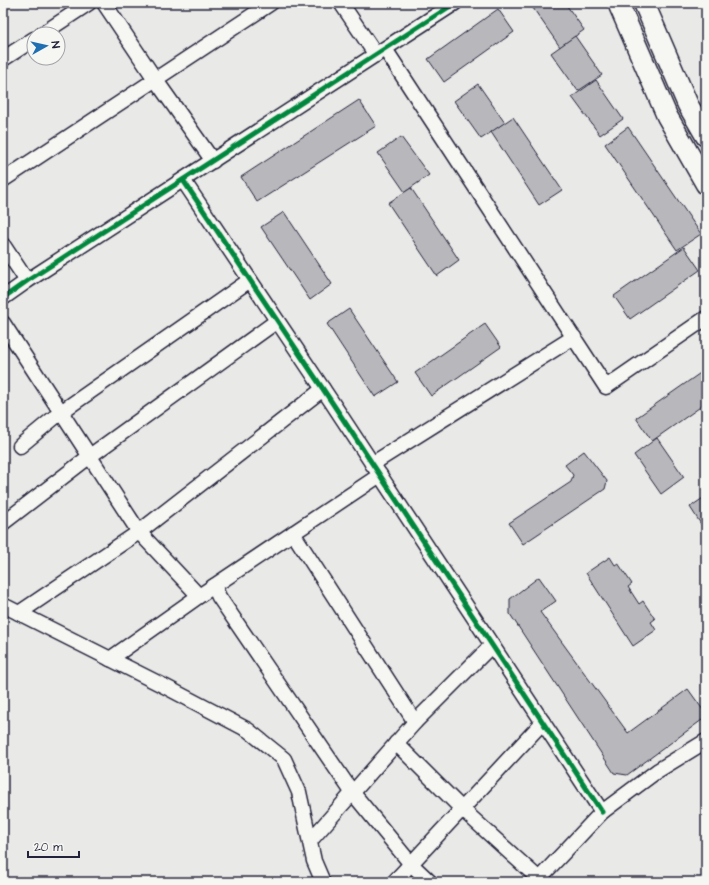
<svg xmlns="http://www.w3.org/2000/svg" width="709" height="885" font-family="'Architects Daughter',sans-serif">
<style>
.building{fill:#b8b8bc;stroke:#22223b}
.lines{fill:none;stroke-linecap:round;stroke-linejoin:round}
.street-casing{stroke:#22223b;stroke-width:17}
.secondary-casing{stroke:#22223b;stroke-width:23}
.street{stroke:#f6f6f2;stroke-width:14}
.secondary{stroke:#f6f6f2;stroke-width:20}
.cycleway-casing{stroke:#f6f6f2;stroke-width:8}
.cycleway{stroke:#00873e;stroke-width:5}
</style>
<rect width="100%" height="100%" fill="#e9e9e7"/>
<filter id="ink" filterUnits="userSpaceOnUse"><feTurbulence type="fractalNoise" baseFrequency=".025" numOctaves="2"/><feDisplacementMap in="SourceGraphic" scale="8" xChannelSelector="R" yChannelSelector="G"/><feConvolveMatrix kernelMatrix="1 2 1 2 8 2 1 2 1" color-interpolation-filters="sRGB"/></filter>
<g filter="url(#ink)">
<g class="building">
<polygon points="540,3 565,3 584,30 560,47 533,8"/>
<polygon points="498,9 514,32 444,82 428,59"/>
<polygon points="575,36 602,75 578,91 551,53"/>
<polygon points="596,80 623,119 600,135 572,97"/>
<polygon points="478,84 505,123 481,139 454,101"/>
<polygon points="359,100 376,126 257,202 241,177"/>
<polygon points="513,117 562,190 539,205 491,132"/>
<polygon points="628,127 701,234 677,250 605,144"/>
<polygon points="401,137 429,175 405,192 378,153"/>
<polygon points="411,188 459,260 437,276 388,203"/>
<polygon points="284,212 332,284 310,300 261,227"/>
<polygon points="684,247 700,270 630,319 614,296"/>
<polygon points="349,309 398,382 375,397 327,324"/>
<polygon points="485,324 501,347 431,396 415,373"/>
<polygon points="706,369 706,403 652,441 636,418"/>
<polygon points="657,438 684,477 661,494 634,455"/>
<polygon points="584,451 607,481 605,489 523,544 509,523 571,482 573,475 565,465"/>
<polygon points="706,496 706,532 690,507"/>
<polygon points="610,557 615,565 618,563 632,584 628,587 639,604 643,601 655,619 651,622 656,630 633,646 586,573"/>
<polygon points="539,577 556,601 540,612 628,733 688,689 706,714 706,717 627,775 614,773 510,614 510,599"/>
</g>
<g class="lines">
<defs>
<g id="street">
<polyline points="104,3 155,79 213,161"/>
<polyline points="341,3 376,55"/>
<polyline points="42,34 89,3"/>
<polyline points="385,49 606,387 706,318"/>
<polyline points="3,59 34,39"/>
<polyline points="3,180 271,3"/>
<polyline points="183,180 331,401 602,812"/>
<polyline points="3,245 27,281"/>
<polyline points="3,298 27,281 455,3"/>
<polyline points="3,323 139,532 199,596"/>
<polyline points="20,446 61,412 250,280"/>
<polyline points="372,464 574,337"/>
<polyline points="3,523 90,456 277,321"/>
<polyline points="293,533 415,722"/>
<polyline points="214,586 219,597 352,792 411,864 430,882"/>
<polyline points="3,605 166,687 248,730 284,759 299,792 314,861 323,882"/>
<polyline points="19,613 139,532 323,389"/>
<polyline points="110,659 199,596 380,475"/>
<polyline points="396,743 462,809 539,879"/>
<polyline points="310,841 415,722 492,645"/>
<polyline points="394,882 543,722"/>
<polyline points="536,882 602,812 657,771 706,741"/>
</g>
<g id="secondary">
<polyline points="618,3 667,116 706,184"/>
<polyline points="644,3 688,105 706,136"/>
</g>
</defs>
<use href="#street" class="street-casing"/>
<use href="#secondary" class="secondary-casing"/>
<use href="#street" class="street"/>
<use href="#secondary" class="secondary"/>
<defs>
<g id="cycleway">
<polyline points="183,180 331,401 602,812"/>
<polyline points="3,298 27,281 455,3"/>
</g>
</defs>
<use href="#cycleway" class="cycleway-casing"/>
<use href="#cycleway" class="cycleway"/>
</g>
</g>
<rect width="709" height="885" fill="none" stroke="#f6f6f2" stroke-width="16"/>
<rect x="8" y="8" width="693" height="869" fill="none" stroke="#22223b" stroke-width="1.5" filter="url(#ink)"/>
<g transform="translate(46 46) rotate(82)"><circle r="19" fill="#f6f6f2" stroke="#a1a1a9"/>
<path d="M0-3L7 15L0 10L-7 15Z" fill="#1f6fb2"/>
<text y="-6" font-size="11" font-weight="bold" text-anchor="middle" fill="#22223b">N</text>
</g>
<path d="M28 851v6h51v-6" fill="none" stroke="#22223b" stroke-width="2"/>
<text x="34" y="851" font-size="12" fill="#22223b" stroke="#f6f6f2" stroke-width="3" paint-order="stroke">20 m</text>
</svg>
